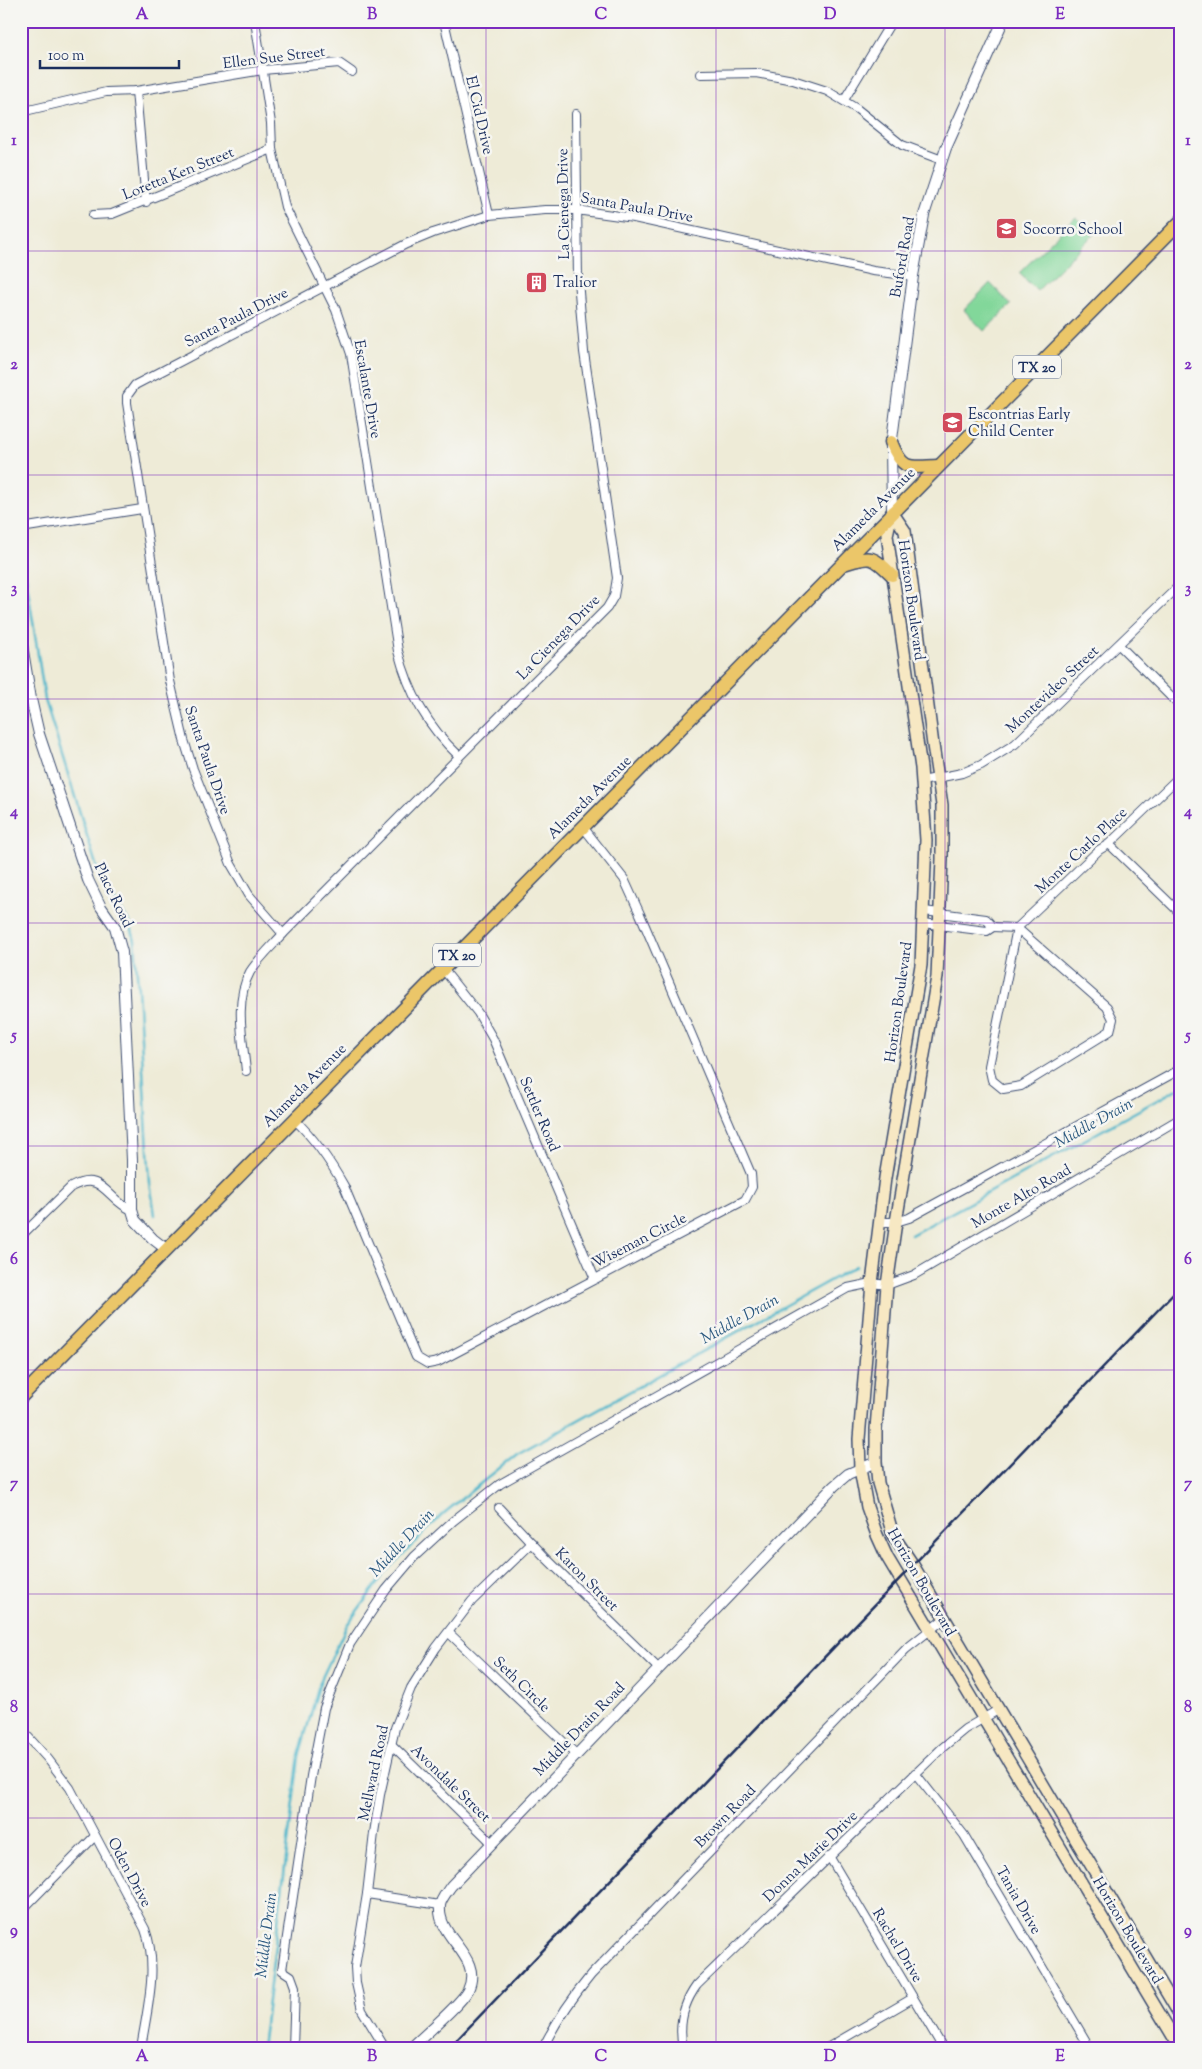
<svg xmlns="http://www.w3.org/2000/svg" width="1202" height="2069" font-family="'Sorts Mill Goudy',serif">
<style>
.green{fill:#82d79a;stroke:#4e837c}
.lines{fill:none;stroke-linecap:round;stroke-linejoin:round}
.stream{stroke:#4eb7cc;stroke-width:2.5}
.minor-casing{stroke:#3b4b70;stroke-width:10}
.tertiary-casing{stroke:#3b4b70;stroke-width:12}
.secondary-casing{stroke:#3b4b70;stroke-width:14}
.primary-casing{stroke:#3b4b70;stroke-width:15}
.minor{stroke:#fff;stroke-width:8}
.tertiary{stroke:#fff;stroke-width:10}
.secondary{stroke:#f7e8c3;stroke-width:11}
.primary{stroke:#ebc669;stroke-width:12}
.rail{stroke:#1b2f5e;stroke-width:2.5}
.grid{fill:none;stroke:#7b2cbf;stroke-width:1;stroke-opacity:0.55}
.labels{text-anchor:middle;stroke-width:5;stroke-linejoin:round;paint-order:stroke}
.shield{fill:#f6f6f2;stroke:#5d6b8a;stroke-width:1}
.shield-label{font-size:14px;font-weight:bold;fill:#1b2f5e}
.street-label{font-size:15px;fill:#1b2f5e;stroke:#f6f6f2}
.poi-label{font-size:15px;fill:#1b2f5e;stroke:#f6f6f2;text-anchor:start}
.water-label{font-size:16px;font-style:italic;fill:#2a587f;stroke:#f6f6f2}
.neatline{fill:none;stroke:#7b2cbf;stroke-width:2}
.grid-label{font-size:16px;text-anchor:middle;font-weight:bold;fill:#7b2cbf}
</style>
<rect width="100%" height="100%" fill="#f6f6f2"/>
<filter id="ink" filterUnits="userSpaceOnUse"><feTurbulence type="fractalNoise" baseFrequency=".02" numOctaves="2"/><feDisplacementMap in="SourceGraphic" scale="10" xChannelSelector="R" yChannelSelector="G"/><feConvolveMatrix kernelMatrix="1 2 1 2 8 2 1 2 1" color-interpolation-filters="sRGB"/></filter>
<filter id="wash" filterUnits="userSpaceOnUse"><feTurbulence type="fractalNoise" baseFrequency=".0096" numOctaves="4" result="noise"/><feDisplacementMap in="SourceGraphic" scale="20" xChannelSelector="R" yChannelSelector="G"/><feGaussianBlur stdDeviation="1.12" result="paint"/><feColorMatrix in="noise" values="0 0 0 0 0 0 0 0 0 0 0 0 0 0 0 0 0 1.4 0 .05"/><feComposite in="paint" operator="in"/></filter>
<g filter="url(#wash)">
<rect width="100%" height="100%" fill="#eeebd7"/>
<g class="green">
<polygon points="1076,217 1094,234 1037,291 1019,273"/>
<polygon points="990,283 1011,305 984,331 964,310"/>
</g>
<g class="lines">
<g class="stream">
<polyline points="21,544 45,700 101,881 130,923 135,941 150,1183 155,1215"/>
<polyline points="911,1235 1181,1087"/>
<polyline points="262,2048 299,1756 320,1682 347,1625 387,1570 443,1514 517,1454 856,1266"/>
</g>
</g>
</g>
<g filter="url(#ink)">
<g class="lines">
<defs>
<g id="minor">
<path d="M255 21 271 123 272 149 285 207 336 310 351 354 398 651C409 693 427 726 459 756"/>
<polyline points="444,21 489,215"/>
<polyline points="701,74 756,73 793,80 827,91 857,109 902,145 942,160"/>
<polyline points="136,91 146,202"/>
<polyline points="844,100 890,24"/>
<polyline points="21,109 25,111 106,92 136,91 263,70 339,63 352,72"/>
<polyline points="93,215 112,214 272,149"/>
<polyline points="21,528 142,509"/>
<polyline points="1119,645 1181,707"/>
<polyline points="922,781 962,773 981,765 1015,744 1181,584"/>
<polyline points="1109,844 1181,914"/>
<polyline points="923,923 987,931 993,927 986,919 924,911"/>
<polyline points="993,927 1017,928 1099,850 1109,844 1181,775"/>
<polygon points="1017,928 1107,1007 1113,1019 1110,1031 1021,1086 1003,1089 992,1080 989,1066"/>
<polyline points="283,934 249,895 231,864 193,769 184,740 170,681 127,403 127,396 135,385 406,244 433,233 489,215 545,210 576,210 634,218 873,271 913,276"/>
<polyline points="443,969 478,1013 493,1039 595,1279"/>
<path d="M246 1071C243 1039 234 1001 250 972 259 958 272 946 283 934L607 608 614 596 617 578 584 352 578 280 576 114"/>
<path d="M294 1119C315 1139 330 1161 344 1186L416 1357 428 1364 438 1362 745 1200 752 1187 751 1174 640 914 624 879 583 827"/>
<polyline points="879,1222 896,1222 909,1218 1181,1069"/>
<path d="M21 1236 71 1187C103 1169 107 1201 132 1210"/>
<polyline points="499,1508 545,1557 658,1668"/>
<polyline points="449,1633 576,1754"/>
<path d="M21 1729 48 1759 70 1788 145 1929C159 1967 147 2009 141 2048"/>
<polyline points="391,1744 492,1843"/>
<polyline points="915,1773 964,1835 1090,2048"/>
<polyline points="829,1856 943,2048"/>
<polyline points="367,1894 440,1905"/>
<polyline points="21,1911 95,1836"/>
<polyline points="293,2048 295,1987 291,1976 282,1970 311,1776 324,1708 350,1644 386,1590 414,1557 453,1521 500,1484 848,1288 872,1283 887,1285 914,1275 1181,1118"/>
<polyline points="385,2048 362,2010 356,1983 355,1967 367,1894 374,1833 380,1795 395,1728 411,1688 436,1648 472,1601 532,1543"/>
<path d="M543 2048C556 2021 572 1998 591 1975L906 1649 944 1619"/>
<path d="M683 2048C678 2024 683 2004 697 1985L942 1748 965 1729 998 1710"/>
<polyline points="827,2048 913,1998"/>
</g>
<g id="tertiary">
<polyline points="892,512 891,447 913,276 924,215 946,148 1003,21"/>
<polyline points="21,639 31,699 39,734 88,880 101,907 115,927 122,952 132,1160 132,1210 135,1220 153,1239 166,1249"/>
<path d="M411 2048C423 2036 462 2003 468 1990 484 1956 437 1939 440 1906 440 1900 447 1892 451 1886L834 1486 848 1474 876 1462"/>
</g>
<g id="secondary">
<polyline points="892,512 887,535 921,768 926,840 921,965 885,1178 872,1283 859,1439 860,1469 867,1507 877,1535 887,1557 1180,2048"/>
<polyline points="892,512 905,531 933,745 942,805 942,859 937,977 896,1222 887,1285 876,1429 876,1462 878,1483 893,1535 913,1565 1181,2017"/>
</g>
<g id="primary">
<path d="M891 442C903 472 909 467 938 466"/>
<path d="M843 564C871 556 871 554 892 575"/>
<polyline points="21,1397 1181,221"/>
</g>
</defs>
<use href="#minor" class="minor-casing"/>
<use href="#tertiary" class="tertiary-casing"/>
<use href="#secondary" class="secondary-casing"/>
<use href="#primary" class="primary-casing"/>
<use href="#minor" class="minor"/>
<use href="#tertiary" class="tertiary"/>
<use href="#secondary" class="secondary"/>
<use href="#primary" class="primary"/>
<polyline class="rail" points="449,2048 1181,1286"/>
</g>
</g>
<path class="grid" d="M257 21V2048M486 21V2048M716 21V2048M945 21V2048M21 251H1181M21 475H1181M21 699H1181M21 923H1181M21 1146H1181M21 1370H1181M21 1594H1181M21 1818H1181"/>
<defs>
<symbol id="school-square" viewBox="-11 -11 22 22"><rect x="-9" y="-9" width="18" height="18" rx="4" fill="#d1495b" stroke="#f6f6f2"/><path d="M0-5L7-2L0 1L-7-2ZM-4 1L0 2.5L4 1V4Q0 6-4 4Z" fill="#fff"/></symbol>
<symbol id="building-square" viewBox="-11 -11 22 22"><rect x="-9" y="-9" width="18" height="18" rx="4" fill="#d1495b" stroke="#f6f6f2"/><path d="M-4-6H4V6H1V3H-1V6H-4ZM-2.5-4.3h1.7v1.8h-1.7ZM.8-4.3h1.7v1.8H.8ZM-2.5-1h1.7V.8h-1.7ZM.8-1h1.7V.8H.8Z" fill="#fff"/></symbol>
</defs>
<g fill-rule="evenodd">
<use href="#school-square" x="994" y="216" width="25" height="25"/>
<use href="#building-square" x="524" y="270" width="25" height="25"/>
<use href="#school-square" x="940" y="410" width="25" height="25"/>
</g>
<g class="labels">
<g class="shield">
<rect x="1013" y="355.5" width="48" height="23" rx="4"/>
<rect x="433" y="943.5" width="48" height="23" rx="4"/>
</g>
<g class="shield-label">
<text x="1037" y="372">TX 20</text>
<text x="457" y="960">TX 20</text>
</g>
<g class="street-label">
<text transform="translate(274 57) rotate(-7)" y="5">Ellen Sue Street</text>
<text transform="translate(480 115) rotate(77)" y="5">El Cid Drive</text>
<text transform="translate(178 173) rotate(-22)" y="5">Loretta Ken Street</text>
<text transform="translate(563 204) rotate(-91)" y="5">La Cienega Drive</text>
<text transform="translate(637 207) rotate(10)" y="5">Santa Paula Drive</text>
<text transform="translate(902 257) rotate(-80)" y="5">Buford Road</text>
<text transform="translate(236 317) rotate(-27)" y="5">Santa Paula Drive</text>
<text transform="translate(368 389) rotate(80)" y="5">Escalante Drive</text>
<text transform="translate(873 509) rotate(-45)" y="5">Alameda Avenue</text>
<text transform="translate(912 600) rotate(82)" y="5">Horizon Boulevard</text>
<text transform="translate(558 637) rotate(-46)" y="5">La Cienega Drive</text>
<text transform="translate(1052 689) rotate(-43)" y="5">Montevideo Street</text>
<text transform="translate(208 760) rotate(71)" y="5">Santa Paula Drive</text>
<text transform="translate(589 797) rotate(-45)" y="5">Alameda Avenue</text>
<text transform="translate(1081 850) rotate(-43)" y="5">Monte Carlo Place</text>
<text transform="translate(114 895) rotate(64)" y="5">Place Road</text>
<text transform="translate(898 1002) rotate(-82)" y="5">Horizon Boulevard</text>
<text transform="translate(304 1085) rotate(-45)" y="5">Alameda Avenue</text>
<text transform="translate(540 1114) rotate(67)" y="5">Settler Road</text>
<text transform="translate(1021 1196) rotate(-30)" y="5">Monte Alto Road</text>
<text transform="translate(639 1240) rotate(-27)" y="5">Wiseman Circle</text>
<text transform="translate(587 1579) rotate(45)" y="5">Karon Street</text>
<text transform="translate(922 1582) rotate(60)" y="5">Horizon Boulevard</text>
<text transform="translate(522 1684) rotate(44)" y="5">Seth Circle</text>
<text transform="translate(579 1729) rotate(-46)" y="5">Middle Drain Road</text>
<text transform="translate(373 1773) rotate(-78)" y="5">Mellward Road</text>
<text transform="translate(451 1783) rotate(44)" y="5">Avondale Street</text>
<text transform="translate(725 1816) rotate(-46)" y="5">Brown Road</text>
<text transform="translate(810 1856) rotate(-44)" y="5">Donna Marie Drive</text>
<text transform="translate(130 1872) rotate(62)" y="5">Oden Drive</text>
<text transform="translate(1019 1900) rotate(60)" y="5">Tania Drive</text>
<text transform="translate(1128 1930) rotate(59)" y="5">Horizon Boulevard</text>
<text transform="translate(898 1945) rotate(59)" y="5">Rachel Drive</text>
</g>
<g class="poi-label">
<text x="1023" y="234">Socorro School</text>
<text x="553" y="287">Tralior</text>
<text x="968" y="419">Escontrias Early<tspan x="968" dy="17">Child Center</tspan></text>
</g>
<g class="water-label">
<text transform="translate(1093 1122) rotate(-29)" y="6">Middle Drain</text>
<text transform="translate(739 1318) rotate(-29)" y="6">Middle Drain</text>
<text transform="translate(401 1542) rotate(-47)" y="6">Middle Drain</text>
<text transform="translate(265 1935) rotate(-83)" y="6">Middle Drain</text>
</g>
</g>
<rect width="1202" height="2069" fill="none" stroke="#f6f6f2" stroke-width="55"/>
<path d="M40 60v8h139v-8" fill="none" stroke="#1b2f5e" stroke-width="2.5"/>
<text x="48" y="60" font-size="15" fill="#1b2f5e" stroke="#f6f6f2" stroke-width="4" paint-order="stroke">100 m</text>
<rect x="28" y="28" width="1146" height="2014" class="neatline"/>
<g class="grid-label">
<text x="142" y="19">A</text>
<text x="372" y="19">B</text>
<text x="601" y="19">C</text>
<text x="830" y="19">D</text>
<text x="1060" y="19">E</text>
<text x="14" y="145">1</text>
<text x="1188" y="145">1</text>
<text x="14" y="369">2</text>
<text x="1188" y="369">2</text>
<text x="14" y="593">3</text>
<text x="1188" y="593">3</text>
<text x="14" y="816">4</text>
<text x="1188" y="816">4</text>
<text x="14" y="1040">5</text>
<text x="1188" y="1040">5</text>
<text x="14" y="1264">6</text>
<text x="1188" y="1264">6</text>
<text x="14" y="1488">7</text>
<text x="1188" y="1488">7</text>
<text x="14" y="1712">8</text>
<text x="1188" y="1712">8</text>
<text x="14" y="1935">9</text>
<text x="1188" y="1935">9</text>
<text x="142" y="2061">A</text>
<text x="372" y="2061">B</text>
<text x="601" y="2061">C</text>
<text x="830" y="2061">D</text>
<text x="1060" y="2061">E</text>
</g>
</svg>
